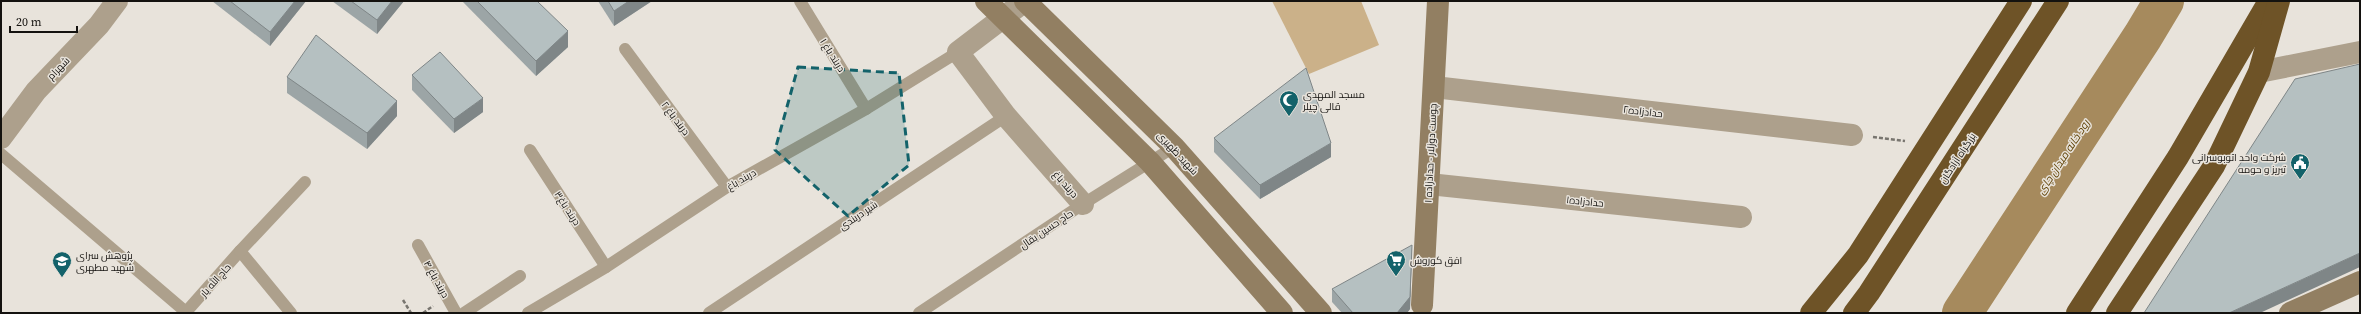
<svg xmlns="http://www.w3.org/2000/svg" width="2361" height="314" font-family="'Source Serif 4',Cairo,serif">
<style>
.green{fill:#cbb189}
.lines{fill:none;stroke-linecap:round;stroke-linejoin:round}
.river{stroke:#a68a5d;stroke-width:40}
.path{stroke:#78756f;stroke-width:2.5;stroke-dasharray:4 2;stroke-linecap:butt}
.lane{stroke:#ada08c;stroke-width:12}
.street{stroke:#ada08c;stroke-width:22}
.secondary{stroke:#927f62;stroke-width:22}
.highway{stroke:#6e5327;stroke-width:22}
.wall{fill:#9ca5a6}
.shaded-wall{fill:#7f8687}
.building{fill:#b5c0c1;stroke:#7f8687}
.marked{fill:#13626a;fill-opacity:0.2;stroke:#13626a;stroke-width:3;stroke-dasharray:8 5;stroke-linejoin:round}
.labels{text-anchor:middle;stroke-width:3;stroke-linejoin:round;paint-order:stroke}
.street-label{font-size:10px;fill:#14120f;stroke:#e8e3db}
.poi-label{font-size:10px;fill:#14120f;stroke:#e8e3db;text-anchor:start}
.water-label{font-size:11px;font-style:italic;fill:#5e4003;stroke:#e8e3db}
</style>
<rect width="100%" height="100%" fill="#e8e3db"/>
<polygon class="green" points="1272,1 1361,1 1379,45 1309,74"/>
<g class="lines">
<polyline class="river" points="1962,313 2143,36 2164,1"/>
<g class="path">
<polyline points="1873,137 1905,141"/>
<polyline points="403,300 411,313"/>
<polyline points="423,313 433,306"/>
</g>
<g class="lane">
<polyline points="800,1 866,109"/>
<polyline points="625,49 727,187"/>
<polyline points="530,150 606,267"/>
<polyline points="1,154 186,312 240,251 291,313"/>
<polyline points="418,245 456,313"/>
<polyline points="240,251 305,182"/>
<polyline points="464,313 520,276"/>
<polyline points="528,313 606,267 727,187 866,109 958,52"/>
<polyline points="709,313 1006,116"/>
<polyline points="919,313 1083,204 1174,147"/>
</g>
<g class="street">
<polyline points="1025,1 958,52 1006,116 1083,204"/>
<polyline points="2259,72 2360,52"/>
<polyline points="1434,87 1852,135"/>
<polyline points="1,138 36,91 99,25 117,1"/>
<polyline points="1429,184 1741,217"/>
</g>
<g class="secondary">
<polyline points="986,1 1150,162 1282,313"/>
<polyline points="1025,1 1174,147 1321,313"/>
<polyline points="1422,305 1438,1"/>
<polyline points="2290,313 2360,282"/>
</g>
<g class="highway">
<polyline points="1811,313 1858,255 2021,1"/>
<polyline points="1854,313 1869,293 2058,1"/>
<polyline points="2077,313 2178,157 2269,1"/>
<polyline points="2117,313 2214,166 2259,72 2279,1"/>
</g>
</g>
<g class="wall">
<polygon points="212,1 306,1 270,46"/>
<polygon points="332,1 404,1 377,34"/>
<polygon points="462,1 537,1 568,47 536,76"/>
<polygon points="598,1 652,1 614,26"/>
<polygon points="412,75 483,112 454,133 412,90"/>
<polygon points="287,77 397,116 367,149 287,93"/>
<polygon points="1214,138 1331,157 1260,199 1214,152"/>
<polygon points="1412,257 1410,309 1407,313 1342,313 1332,302 1332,289"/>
</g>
<g class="shaded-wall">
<polygon points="295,1 306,1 270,46 270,32"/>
<polygon points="392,1 404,1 377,34 377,20"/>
<polygon points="629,1 652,1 614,26 614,11"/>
<polygon points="568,31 568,47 536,76 536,61"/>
<polygon points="483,98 483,112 454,133 454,119"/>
<polygon points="397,101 397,116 367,149 367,133"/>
<polygon points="1331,143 1331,157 1260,199 1260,185"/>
<polygon points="1412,245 1410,309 1407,313 1397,313"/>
<polygon points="2360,253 2360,267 2260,313 2229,313"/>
</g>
<g class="building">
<polygon points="230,1 295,1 270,32"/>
<polygon points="351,1 392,1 377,20"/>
<polygon points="477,1 537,1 568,31 536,61"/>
<polygon points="608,1 629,1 614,11"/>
<polygon points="316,35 397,101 367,133 287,77"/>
<polygon points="440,52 483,98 454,119 412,75"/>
<polygon points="2360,64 2360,253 2229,313 2144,313 2295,79"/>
<polygon points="1306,68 1331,143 1260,185 1214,138"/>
<polygon points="1412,245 1410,297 1397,313 1353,313 1332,289"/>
</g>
<path class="marked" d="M798 67 899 73 909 165 848 216 775 150Z"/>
<defs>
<symbol id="mosque-pin" viewBox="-11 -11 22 30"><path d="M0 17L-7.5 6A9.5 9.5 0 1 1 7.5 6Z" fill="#13626a" stroke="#e8e3db"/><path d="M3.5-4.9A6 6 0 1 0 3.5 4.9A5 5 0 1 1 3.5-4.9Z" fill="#fff"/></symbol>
<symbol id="civic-pin" viewBox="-11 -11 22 30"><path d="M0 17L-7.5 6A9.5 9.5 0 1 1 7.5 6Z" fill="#13626a" stroke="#e8e3db"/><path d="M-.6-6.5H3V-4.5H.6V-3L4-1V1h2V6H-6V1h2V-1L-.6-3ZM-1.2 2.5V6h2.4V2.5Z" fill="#fff"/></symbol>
<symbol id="supermarket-pin" viewBox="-11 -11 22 30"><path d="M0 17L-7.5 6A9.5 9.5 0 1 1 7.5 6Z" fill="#13626a" stroke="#e8e3db"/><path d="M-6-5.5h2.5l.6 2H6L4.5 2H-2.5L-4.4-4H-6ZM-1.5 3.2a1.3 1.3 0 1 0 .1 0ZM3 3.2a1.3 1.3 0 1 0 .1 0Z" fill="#fff"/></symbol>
<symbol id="school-pin" viewBox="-11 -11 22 30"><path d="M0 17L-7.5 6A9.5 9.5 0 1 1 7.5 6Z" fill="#13626a" stroke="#e8e3db"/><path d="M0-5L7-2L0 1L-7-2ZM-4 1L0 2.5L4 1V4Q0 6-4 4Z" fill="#fff"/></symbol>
</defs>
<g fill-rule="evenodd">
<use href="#mosque-pin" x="1278" y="89" width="22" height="30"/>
<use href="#civic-pin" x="2289" y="152" width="22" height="30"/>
<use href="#supermarket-pin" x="1385" y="249" width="22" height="30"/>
<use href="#school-pin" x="51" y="250" width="22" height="30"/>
</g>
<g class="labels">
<g class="street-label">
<text transform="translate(833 55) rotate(58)" y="4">دربند باغ ۱</text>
<text transform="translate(58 68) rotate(-46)" y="4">شهرام</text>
<text transform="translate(1643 111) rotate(7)" y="4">حدادزاده۲</text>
<text transform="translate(676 118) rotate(53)" y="4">دربند باغ ۲</text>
<text transform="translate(1178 153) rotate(47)" y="4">شهید ظهیری</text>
<text transform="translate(1430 153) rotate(-87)" y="4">چوست دوزلار - حدادزاده ۱</text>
<text transform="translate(1957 158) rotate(-57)" y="4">بزرگراه آزادگان</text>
<text transform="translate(741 179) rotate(-30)" y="4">دربند باغ</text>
<text transform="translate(1066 184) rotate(49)" y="4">دربند باغ</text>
<text transform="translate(1585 201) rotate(6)" y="4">حدادزاده۱</text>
<text transform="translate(568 208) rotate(57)" y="4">دربند باغ۳</text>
<text transform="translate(858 215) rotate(-34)" y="4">شیر دربندی</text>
<text transform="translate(1046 229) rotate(-34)" y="4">حاج حسین بقال</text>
<text transform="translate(437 279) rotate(61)" y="4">دربند باغ ۴</text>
<text transform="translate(215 280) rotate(-48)" y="4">حاج الله یار</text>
</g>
<g class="poi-label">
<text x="1303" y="98">مسجد المهدی<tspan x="1303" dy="12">قالی چیلر</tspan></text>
<text x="2286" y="161" text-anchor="end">شرکت واحد اتوبوسرانی<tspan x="2286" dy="12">تبریز و حومه</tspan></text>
<text x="76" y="259">پژوهش سرای<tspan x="76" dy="12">شهید مطهری</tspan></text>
<text x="1410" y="264">افق کوروش</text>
</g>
<g class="water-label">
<text transform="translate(2063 157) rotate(-57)" y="4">رود خانه میدان چای</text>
</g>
</g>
<rect width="2361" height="314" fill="none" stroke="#14120f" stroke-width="4"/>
<path d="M10 26v6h67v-6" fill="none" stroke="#14120f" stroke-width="2"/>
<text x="16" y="26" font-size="12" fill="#14120f" stroke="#e8e3db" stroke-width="3" paint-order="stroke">20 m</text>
</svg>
